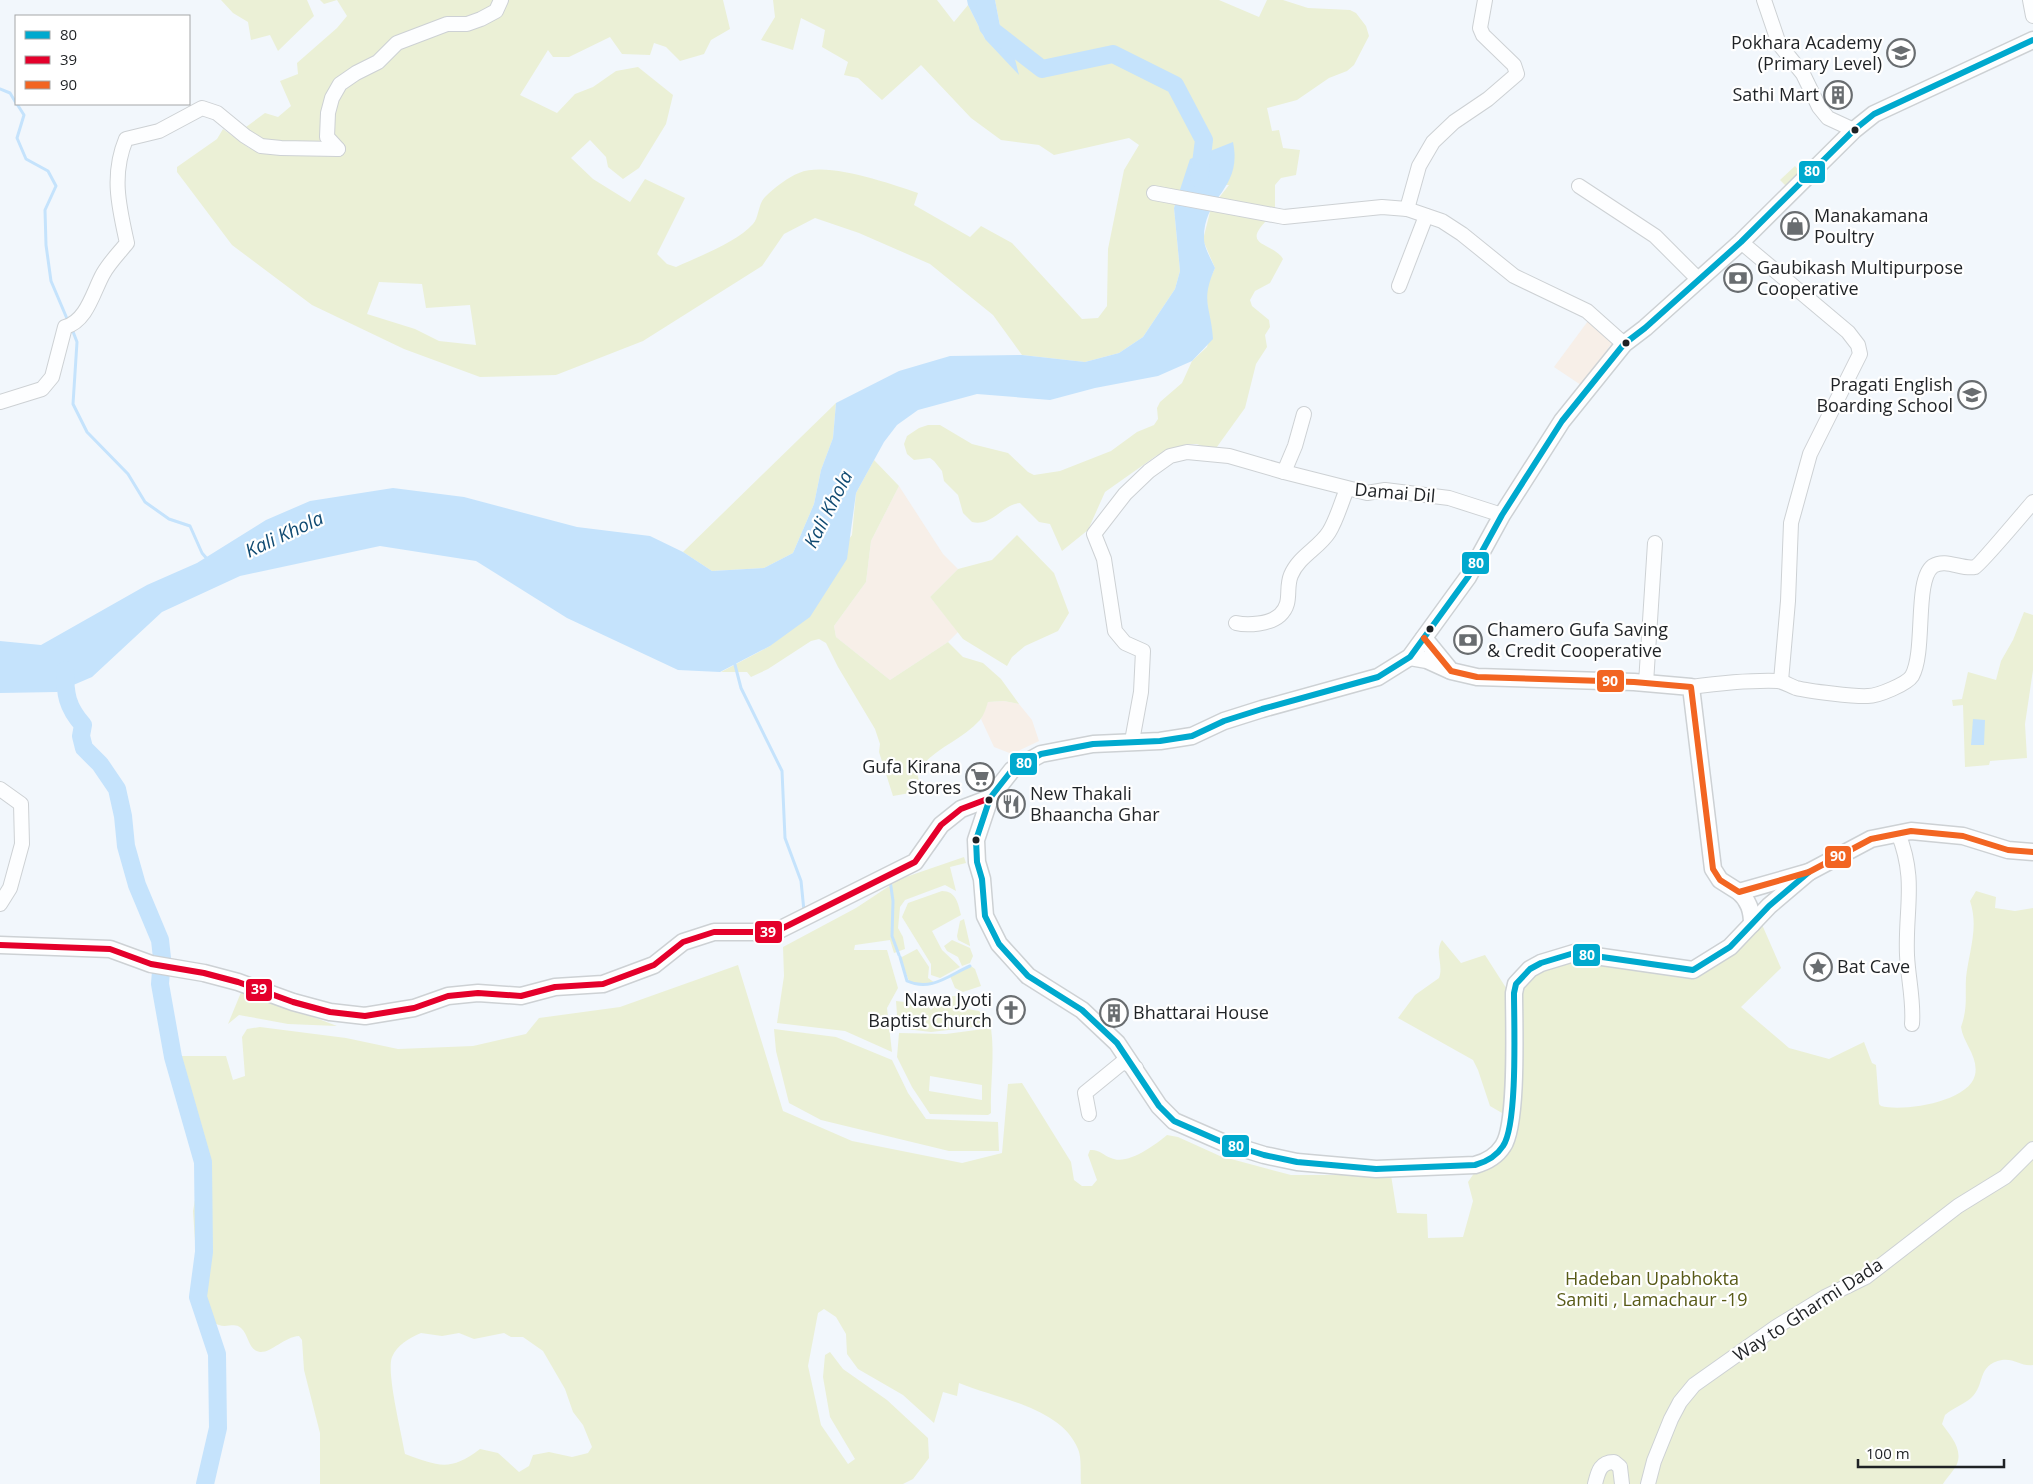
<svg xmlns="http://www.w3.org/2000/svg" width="2033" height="1484" font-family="'Open Sans',sans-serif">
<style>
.industrial{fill:#f7efe8}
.green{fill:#ebf0d6;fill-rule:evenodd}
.water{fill:#c5e3fc}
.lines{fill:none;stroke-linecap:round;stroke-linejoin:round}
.stream{stroke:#c5e3fc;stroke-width:3}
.river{stroke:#c5e3fc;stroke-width:18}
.minor-casing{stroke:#cdd1d4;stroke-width:16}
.major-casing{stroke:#cdd1d4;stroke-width:19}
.minor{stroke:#fdfeff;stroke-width:14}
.major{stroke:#fdfeff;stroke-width:16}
.bus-1-casing{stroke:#fff;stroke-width:10}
.bus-2-casing{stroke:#fff;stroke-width:10}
.bus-3-casing{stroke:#fff;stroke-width:10}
.bus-1{stroke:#00a9ce;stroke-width:6}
.bus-2{stroke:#e4002b;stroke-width:6}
.bus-3{stroke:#f26522;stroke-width:6}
.bus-dot{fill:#1f2225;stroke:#fff;stroke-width:2}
.labels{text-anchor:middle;stroke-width:4.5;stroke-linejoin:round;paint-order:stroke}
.poi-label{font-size:18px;fill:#1f2225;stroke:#fff;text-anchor:start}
.street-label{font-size:18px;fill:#1f2225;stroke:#fff}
.park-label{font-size:18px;fill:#585a17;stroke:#fff}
.water-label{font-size:19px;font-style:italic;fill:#114b72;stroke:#fff}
.line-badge{stroke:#fff;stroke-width:2}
.badge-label{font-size:14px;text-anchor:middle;font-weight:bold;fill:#fff}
</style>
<rect width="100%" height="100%" fill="#f2f7fc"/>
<g class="industrial">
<polygon points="1588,321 1615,339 1581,385 1554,367"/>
<polygon points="899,486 943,554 958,569 930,597 958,632 948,642 890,680 836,637 834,626 866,582 871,541"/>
<polygon points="1004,701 1019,704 1032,720 1039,741 1012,754 994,747 981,719 988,702"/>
</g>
<g class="green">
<polygon points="221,0 307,0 314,16 278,51 270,35 251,40 248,22 233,13"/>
<path d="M320 0H723L730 29 711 40 704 54 680 61 666 47 654 43 650 55 622 54 610 37 569 57H553L548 50 520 95 557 113 575 94 593 87 616 71 638 67 673 95 666 124 639 168 623 179 608 167 606 157 590 140 571 158 593 179 630 202 645 179 685 198 657 254 667 264 676 267C698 257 737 242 753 224 759 218 758 204 765 197 774 188 788 177 799 173 828 161 890 184 918 193L914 205 970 237 981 226 1012 243 1082 319 1098 318 1107 306 1108 249 1124 170 1139 145 1129 138 1054 155 1039 145 1001 140 971 118 921 65 882 100 858 78 844 75 848 62 822 47 825 30 801 18 793 50 761 40 775 17 773 0H937L954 22 968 5 985 39 1010 40 1000 26 995 0H1219L1259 17 1267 0H1283L1308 8 1350 10 1356 13 1366 26 1369 36 1354 65 1347 71 1329 78 1297 100 1267 108 1272 131 1279 130 1283 148 1300 150 1296 175 1281 178 1275 185V213C1234 248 1273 241 1283 259L1270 283 1255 291 1250 300 1252 306 1269 320 1270 327 1265 335 1267 347 1256 364 1245 408 1214 451 1197 444H1187L1156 456 1105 492 1088 530 1062 551 1050 524 1039 522 1020 503C1002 504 993 527 972 522L963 513 958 495 944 481 942 471 934 461 930 458 914 460 907 454 904 444 907 436 919 428 928 425H940L972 444 1008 453 1028 472 1034 475 1060 471 1111 451 1137 432 1154 425 1158 419 1157 408 1160 402 1182 383 1192 361 1207 347 1212 331 1208 314 1206 288 1215 268 1203 240 1211 208 1229 185 1183 184 1174 208 1180 271 1175 289 1143 337 1119 353 1085 362 1022 355 993 315 930 264 859 233 815 218 784 234 762 266 643 341 556 375 480 377 404 349 312 305 232 245 177 172V167L217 139 223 129 249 148 266 152 261 140 246 127 265 113 278 117 291 106 280 81 298 74 297 63 337 28 347 16 337 0 324 4ZM379 282 422 284 426 308 470 305 476 345 439 341 415 329 367 314Z"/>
<polygon points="1795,166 1801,173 1787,187 1780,180"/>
<polygon points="836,403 833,438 821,470 814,504 793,553 764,568 712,571 683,552"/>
<path d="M874 460 899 486 871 541 866 582 834 626 836 637 890 680 948 642 963 657 983 663 1001 679 1019 704 1004 701 988 702C986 708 984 715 980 720 961 741 932 749 917 772L921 791 893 796 879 752 880 744 875 729 838 667 826 643 819 639 811 641 768 669 751 677 747 672H721L770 646 852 535 856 493Z"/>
<polygon points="1017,535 1054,573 1069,613 1058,631 1025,646 1012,657 1007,666 963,639 930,597 958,569 992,560"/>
<polygon points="2024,612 2033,615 2033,670 2025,724 2027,758 1990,761 1989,765 1965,767 1963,705 1953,706 1952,700 1962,699 1968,672 1996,680 2001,661 2013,640"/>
<polygon points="964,857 966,863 950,867 956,891 945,885 905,900 900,907 898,928 903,937 905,949 894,953 890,940 855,945 854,950 887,950 898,988 887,1008 892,1052 845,1031 777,1023 784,976 783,947 856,908 900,879"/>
<path d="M942 891C956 891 958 903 961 915L932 931 942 950 960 967 940 978 931 975V964L902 917 908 903Z"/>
<path d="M1976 891 1996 897 1995 908 2015 911 2033 908V1365C2022 1367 2014 1358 2002 1360 1976 1365 1986 1385 1971 1398 1964 1404 1953 1408 1945 1415L1942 1424C1950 1435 1963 1449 1957 1464 1954 1471 1947 1477 1943 1484H1081C1080 1474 1082 1458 1078 1449 1061 1407 997 1399 959 1383L957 1396 943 1392 934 1423 903 1395 858 1369 847 1354 846 1334 836 1317 824 1309 818 1313 808 1366 821 1425 848 1464 855 1459 830 1417 823 1377 825 1355 830 1352 843 1369 887 1400 928 1438 929 1458 913 1479 903 1484H320V1433L304 1370 302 1340 299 1336C284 1337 271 1353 260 1352 248 1350 249 1335 241 1328 235 1322 227 1328 219 1325 191 1318 206 1278 210 1260L196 1256 193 1211 198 1184 196 1158 205 1155 182 1076 179 1056H226L233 1080 245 1076 242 1037 247 1029 260 1027 346 1038 398 1049 473 1046 526 1034 539 1018 620 1007 738 965 783 1111 852 1141 962 1163 1002 1153 1008 1084 1022 1083 1071 1162 1074 1180 1082 1186H1092L1097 1180 1088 1155 1090 1150C1099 1149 1103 1155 1111 1158 1127 1166 1155 1145 1167 1135L1178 1137 1220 1156 1291 1175H1391L1397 1213 1427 1214 1428 1238 1463 1237 1473 1201 1468 1182 1516 1112 1502 1113 1490 1106 1478 1070 1473 1060 1398 1018 1415 995 1439 978C1444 964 1434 953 1442 940L1461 963 1485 955 1510 994H1516L1541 971 1576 960 1683 974 1694 979 1737 951 1760 920 1781 968 1741 1007 1789 1048 1829 1059 1864 1042 1872 1063 1876 1065 1879 1104 1881 1106C1903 1112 1969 1102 1975 1075 1979 1057 1963 1043 1961 1027 1968 1007 1965 997 1966 978 1969 951 1979 927 1970 901ZM421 1333 442 1336 459 1333 474 1339 504 1333 511 1337H523L543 1351 565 1389 573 1412 583 1425 592 1447 588 1453 572 1457 549 1452 533 1455 529 1466 519 1472 498 1453 480 1449C450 1472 438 1466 405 1454 402 1435 386 1372 392 1357 397 1345 409 1338 421 1333Z"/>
<polygon points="964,919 970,945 970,946 958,940 957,936 960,921"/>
<polygon points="952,940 970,948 973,956 970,963 962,966 958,957 947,951 944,946"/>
<polygon points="917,949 929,967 928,978 935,983 919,984 909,981 900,958"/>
<polygon points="971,966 975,969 981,986 963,992 955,988 950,976"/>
<polygon points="242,990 337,1026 288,1024 239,1015 228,1024"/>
<path d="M911 995H927L926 1004 931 1010C939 1001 945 996 957 996L967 1009 979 1011 992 1025 931 1032 898 1028 896 1001 914 1003Z"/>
<path d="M991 1028C995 1057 990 1084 991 1113L988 1115 930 1114 912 1087 897 1057 899 1033 946 1034ZM930 1076 982 1085V1100L929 1091Z"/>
<polygon points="774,1029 836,1037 892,1060 908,1093 926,1119 998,1122 999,1151 949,1151 821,1120 789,1103 776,1051"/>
</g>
<g class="water">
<polygon points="967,0 995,0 1000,26 1010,40 1019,75 985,39 968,5"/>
<path d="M1233 142C1243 190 1203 196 1204 239 1204 247 1211 259 1215 268 1200 302 1211 306 1213 339L1192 361 1158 376 1095 388 1050 400 977 394 918 410 897 425 884 442 856 493 847 559 810 617 770 646 720 672 678 670 567 618 476 561 380 546 240 576 162 612 92 677 57 692 0 693V641L41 645 147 585 197 563 266 520 310 501 393 488 464 497 577 527 650 536 683 552 712 571 764 568 793 553 814 504 821 470 833 438 836 403 899 371 950 356 1022 355 1085 362 1119 353 1143 337 1175 289 1180 271 1174 208 1190 159Z"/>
<polygon points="1973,719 1985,720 1984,745 1971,745"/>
</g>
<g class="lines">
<g class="stream">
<polyline points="0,89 10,93 16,103"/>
<polyline points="17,104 24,115 17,138 26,159 48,171 56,186 45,210 46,245 51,281 68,321"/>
<polyline points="72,329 77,342 73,404 87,432 128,474 145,502 169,519 190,526 202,553 208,560"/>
<polyline points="734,661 741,688 782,771 785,838 801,881 804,911"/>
<polyline points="934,849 943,836"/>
<polyline points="890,880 893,901 892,936 899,955"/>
<polyline points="807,924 818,919"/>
<path d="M900 957 907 981C931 992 949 975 970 966"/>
</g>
<g class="river">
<polyline points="985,0 988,27 1042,69 1113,54 1175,85 1204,140 1199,179"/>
<path d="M65 670C65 694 67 707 83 725L81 736 84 748 100 764 117 789 123 816 126 846 137 885 160 940 162 958 160 984 173 1057 203 1162 204 1252 198 1297 217 1354 218 1428 205 1484"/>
</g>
<defs>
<g id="minor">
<polyline points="1764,0 1779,44 1803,74 1819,107 1828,118 1854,130"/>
<polyline points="2030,0 2033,16"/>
<polyline points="338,149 327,137 328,113 332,98 340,84 356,73 378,62 397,43 447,24 467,24 481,19 496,11 501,0"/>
<polyline points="1579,186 1655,236 1698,279"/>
<polyline points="1154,193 1284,217 1382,207 1407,209 1442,221 1462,234 1514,276 1587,311 1624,344"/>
<polyline points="1407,209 1419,166 1433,142 1454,122 1488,99 1517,74 1514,65 1483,35 1480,28 1485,0"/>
<polyline points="1741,242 1848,332 1858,345 1860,354 1810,454 1791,523 1788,601 1781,681"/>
<polyline points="1399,286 1426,216"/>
<path d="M0 402 42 389 52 377 65 327C87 321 93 292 103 274 109 263 119 253 127 243 119 207 111 175 126 139L159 131 202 108 217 113 245 136 261 146 281 148 338 149"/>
<polyline points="1284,472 1295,446 1304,414"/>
<path d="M1236 623C1248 626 1270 624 1280 615 1293 603 1285 589 1291 575 1299 556 1319 548 1329 532 1337 519 1341 503 1347 489"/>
<polyline points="1646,683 1655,543"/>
<path d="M1691 687C1721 683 1749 680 1778 681 1785 682 1790 686 1796 688 1808 691 1856 697 1868 696 1878 696 1907 684 1912 676 1926 651 1914 580 1933 566 1946 558 1962 570 1975 567 1980 565 2025 511 2033 502"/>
<polyline points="1132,741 1141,692 1143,651 1125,643 1115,631 1104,559 1094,534 1125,494 1149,471 1170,456 1187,452 1229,456 1284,472 1367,493 1385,490 1449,498 1502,515"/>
<polyline points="0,789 21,804 22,844 10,888 0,904"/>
<path d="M1898 833C1917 880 1905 909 1907 955 1908 978 1914 1001 1912 1024"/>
<polyline points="1089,1114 1085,1093 1123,1062 1136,1068"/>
<path d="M1595 1484C1598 1472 1600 1462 1614 1462L1620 1467 1622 1484"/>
<polyline points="1648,1484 1654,1461 1671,1419 1680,1402 1694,1385 1776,1327 1825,1297 1866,1277 1958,1206 2005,1177 2033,1149"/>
</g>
<g id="major">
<polyline points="1424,638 1451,671 1477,677 1634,682 1691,687 1713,869 1720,880 1739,892 1809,872 1871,839 1911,831 1963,836 2008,850 2033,852"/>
<polyline points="1410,657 1427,660 1449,670"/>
<path d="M1809 872 1769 906 1730 947 1693 970 1574 953 1541 963 1530 969 1516 984 1514 993C1514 1023 1518 1124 1503 1146 1496 1157 1486 1162 1475 1165L1376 1169 1297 1162 1264 1155 1222 1142 1174 1121 1159 1106 1117 1043 1082 1010 1028 976 999 944 985 916 982 879 977 862 976 840 990 798 1012 770 1041 754 1093 744 1160 741 1192 736 1224 721 1262 709 1378 677 1410 657 1468 577 1502 515 1562 421 1624 344 1645 328 1741 242 1854 130 1874 114 2033 40"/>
<path d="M1739 892C1749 901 1752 911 1752 924"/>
<polyline points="0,945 110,949 151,964 204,973 238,982 293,1002 330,1012 365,1016 414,1008 448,996 478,993 521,996 555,987 603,984 654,965 683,942 714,932 775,932 915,862 941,825 961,809 990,798"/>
</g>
</defs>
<use href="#minor" class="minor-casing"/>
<use href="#major" class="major-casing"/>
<use href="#minor" class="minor"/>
<use href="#major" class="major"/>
<defs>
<path id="bus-1" d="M1809 872 1769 906 1730 947 1693 970 1574 953 1541 963 1530 969 1516 984 1514 993C1514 1023 1518 1124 1503 1146 1496 1157 1486 1162 1475 1165L1376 1169 1297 1162 1264 1155 1222 1142 1174 1121 1159 1106 1117 1043 1082 1010 1028 976 999 944 985 916 982 879 977 862 976 840 990 798 1012 770 1041 754 1093 744 1160 741 1192 736 1224 721 1262 709 1378 677 1410 657 1468 577 1502 515 1562 421 1624 344 1645 328 1741 242 1854 130 1874 114 2033 40"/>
<polyline id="bus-2" points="0,945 110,949 151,964 204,973 238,982 293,1002 330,1012 365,1016 414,1008 448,996 478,993 521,996 555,987 603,984 654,965 683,942 714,932 775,932 915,862 941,825 961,809 990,798"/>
<polyline id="bus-3" points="1424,638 1451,671 1477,677 1634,682 1691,687 1713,869 1720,880 1739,892 1809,872 1871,839 1911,831 1963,836 2008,850 2033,852"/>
</defs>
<use href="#bus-1" class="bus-1-casing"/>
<use href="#bus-2" class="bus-2-casing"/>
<use href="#bus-3" class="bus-3-casing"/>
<use href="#bus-1" class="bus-1"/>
<use href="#bus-2" class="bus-2"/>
<use href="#bus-3" class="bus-3"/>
</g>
<defs>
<symbol id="school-ring" viewBox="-11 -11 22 22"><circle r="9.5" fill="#fff" stroke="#696d70" stroke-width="1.5"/><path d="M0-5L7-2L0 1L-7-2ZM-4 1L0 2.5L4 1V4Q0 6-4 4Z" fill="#696d70"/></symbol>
<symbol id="building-ring" viewBox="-11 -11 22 22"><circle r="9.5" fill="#fff" stroke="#696d70" stroke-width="1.5"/><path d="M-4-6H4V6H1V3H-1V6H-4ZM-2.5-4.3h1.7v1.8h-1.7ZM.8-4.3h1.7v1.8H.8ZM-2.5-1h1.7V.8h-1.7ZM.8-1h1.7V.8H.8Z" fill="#696d70"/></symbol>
<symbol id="shop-ring" viewBox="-11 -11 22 22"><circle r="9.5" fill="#fff" stroke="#696d70" stroke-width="1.5"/><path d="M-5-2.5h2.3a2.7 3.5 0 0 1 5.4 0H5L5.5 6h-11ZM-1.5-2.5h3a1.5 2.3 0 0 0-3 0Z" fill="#696d70"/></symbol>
<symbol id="bank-ring" viewBox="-11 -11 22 22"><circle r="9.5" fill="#fff" stroke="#696d70" stroke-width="1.5"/><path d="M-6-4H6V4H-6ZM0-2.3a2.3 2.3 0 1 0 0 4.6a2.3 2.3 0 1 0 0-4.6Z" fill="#696d70"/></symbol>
<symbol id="supermarket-ring" viewBox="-11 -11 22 22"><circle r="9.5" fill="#fff" stroke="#696d70" stroke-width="1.5"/><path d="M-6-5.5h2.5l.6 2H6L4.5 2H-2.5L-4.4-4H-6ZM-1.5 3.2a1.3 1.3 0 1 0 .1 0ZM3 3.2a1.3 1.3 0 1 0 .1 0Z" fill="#696d70"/></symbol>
<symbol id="restaurant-ring" viewBox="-11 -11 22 22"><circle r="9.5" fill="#fff" stroke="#696d70" stroke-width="1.5"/><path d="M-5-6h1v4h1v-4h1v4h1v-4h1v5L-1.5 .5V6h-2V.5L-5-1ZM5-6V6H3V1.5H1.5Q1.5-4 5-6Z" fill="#696d70"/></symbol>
<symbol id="sight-ring" viewBox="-11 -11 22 22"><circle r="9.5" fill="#fff" stroke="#696d70" stroke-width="1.5"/><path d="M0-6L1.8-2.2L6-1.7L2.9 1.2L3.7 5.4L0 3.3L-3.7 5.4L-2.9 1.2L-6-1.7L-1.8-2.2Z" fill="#696d70"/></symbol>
<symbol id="church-ring" viewBox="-11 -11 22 22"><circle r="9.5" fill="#fff" stroke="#696d70" stroke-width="1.5"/><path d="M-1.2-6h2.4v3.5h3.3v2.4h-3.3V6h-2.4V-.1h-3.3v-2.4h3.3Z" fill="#696d70"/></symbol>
</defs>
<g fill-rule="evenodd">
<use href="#school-ring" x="1885" y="37" width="32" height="32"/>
<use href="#building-ring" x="1822" y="79" width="32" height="32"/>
<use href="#shop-ring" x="1779" y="210" width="32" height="32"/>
<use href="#bank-ring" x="1722" y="262" width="32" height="32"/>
<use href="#school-ring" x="1956" y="379" width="32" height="32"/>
<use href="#bank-ring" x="1452" y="624" width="32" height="32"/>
<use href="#supermarket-ring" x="964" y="761" width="32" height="32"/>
<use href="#restaurant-ring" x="995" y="788" width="32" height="32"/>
<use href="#sight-ring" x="1802" y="951" width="32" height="32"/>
<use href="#church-ring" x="995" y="994" width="32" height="32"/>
<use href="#building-ring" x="1098" y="997" width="32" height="32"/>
</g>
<g class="bus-dot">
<circle cx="1855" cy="130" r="4.5"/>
<circle cx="1626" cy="343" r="4.5"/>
<circle cx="1430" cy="629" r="4.5"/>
<circle cx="989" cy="800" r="4.5"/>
<circle cx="976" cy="840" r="4.5"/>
</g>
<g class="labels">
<g class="poi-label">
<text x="1882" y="49" text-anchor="end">Pokhara Academy<tspan x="1882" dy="21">(Primary Level)</tspan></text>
<text x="1819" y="101" text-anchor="end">Sathi Mart</text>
<text x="1814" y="222">Manakamana<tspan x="1814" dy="21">Poultry</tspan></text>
<text x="1757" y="274">Gaubikash Multipurpose<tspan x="1757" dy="21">Cooperative</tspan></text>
<text x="1953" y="391" text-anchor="end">Pragati English<tspan x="1953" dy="21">Boarding School</tspan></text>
<text x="1487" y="636">Chamero Gufa Saving<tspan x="1487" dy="21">&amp; Credit Cooperative</tspan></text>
<text x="961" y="773" text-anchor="end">Gufa Kirana<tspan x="961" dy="21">Stores</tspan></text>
<text x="1030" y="800">New Thakali<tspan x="1030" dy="21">Bhaancha Ghar</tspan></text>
<text x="1837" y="973">Bat Cave</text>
<text x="992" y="1006" text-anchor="end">Nawa Jyoti<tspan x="992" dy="21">Baptist Church</tspan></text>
<text x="1133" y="1019">Bhattarai House</text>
</g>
<g class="street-label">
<text transform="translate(1395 493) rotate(5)" y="6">Damai Dil</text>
<text transform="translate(1808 1310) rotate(-33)" y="6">Way to Gharmi Dada</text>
</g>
<g class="park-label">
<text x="1652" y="1285">Hadeban Upabhokta<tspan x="1652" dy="21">Samiti , Lamachaur -19</tspan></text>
</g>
<g class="water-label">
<text transform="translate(828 509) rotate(-63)" y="7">Kali Khola</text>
<text transform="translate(284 534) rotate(-25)" y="7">Kali Khola</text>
</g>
</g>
<g class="line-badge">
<rect x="1798" y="160" width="28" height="24" rx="5" fill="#00a9ce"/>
<rect x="1461" y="551" width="29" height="24" rx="5" fill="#00a9ce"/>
<rect x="1596" y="669" width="29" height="24" rx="5" fill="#f26522"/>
<rect x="1009" y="752" width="29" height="24" rx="5" fill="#00a9ce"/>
<rect x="1824" y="845" width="28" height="24" rx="5" fill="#f26522"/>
<rect x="754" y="920" width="29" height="24" rx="5" fill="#e4002b"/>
<rect x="1572" y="943" width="29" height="24" rx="5" fill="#00a9ce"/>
<rect x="245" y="978" width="28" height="24" rx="5" fill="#e4002b"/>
<rect x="1221" y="1134" width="29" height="24" rx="5" fill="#00a9ce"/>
</g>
<g class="badge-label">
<text x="1812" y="176">80</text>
<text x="1476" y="568">80</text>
<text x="1610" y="686">90</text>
<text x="1024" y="768">80</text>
<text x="1838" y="861">90</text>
<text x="768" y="937">39</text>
<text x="1587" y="960">80</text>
<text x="259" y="994">39</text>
<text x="1236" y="1151">80</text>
</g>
<rect x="15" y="15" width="175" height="90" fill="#ffffff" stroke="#a5a7a8"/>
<rect x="25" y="31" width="25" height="8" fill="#00a9ce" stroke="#a5a7a8"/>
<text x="60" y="40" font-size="15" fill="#1f2225">80</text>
<rect x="25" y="56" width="25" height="8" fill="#e4002b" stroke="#a5a7a8"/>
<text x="60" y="65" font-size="15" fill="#1f2225">39</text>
<rect x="25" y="81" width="25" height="8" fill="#f26522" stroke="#a5a7a8"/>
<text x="60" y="90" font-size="15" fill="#1f2225">90</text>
<path d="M1858 1459v8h146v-8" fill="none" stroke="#1f2225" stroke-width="2.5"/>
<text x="1866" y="1459" font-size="15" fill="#1f2225" stroke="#ffffff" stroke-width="4" paint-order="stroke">100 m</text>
</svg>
